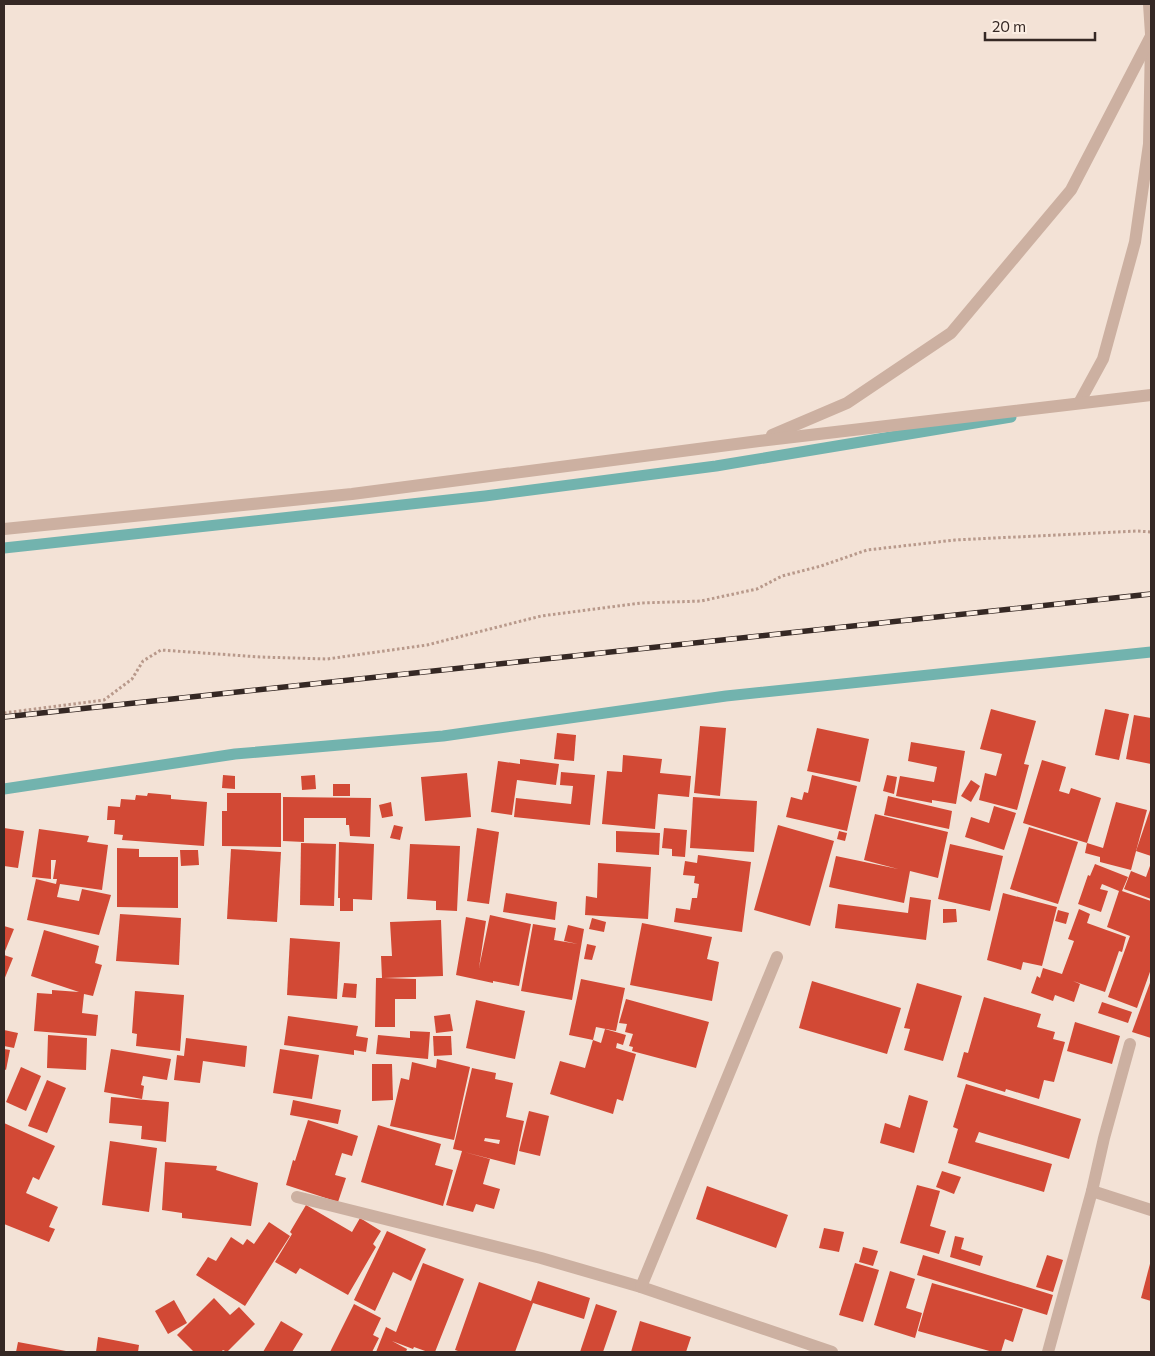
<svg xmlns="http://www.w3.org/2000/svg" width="1155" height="1356" font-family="Commissioner,sans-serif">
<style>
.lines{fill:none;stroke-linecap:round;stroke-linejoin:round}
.stream{stroke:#72b3ae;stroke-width:11}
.building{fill:#d24935;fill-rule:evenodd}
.path{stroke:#b8998b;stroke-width:3;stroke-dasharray:2.5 2.5;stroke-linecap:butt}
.lane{stroke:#ccb0a1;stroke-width:12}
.street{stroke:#ccb0a1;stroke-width:12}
.rail-casing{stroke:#352824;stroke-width:5.5}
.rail{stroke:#fbede2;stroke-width:4;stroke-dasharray:11;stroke-linecap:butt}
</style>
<rect width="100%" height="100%" fill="#f3e2d6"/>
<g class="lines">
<g class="stream">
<polyline points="4,548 485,496 716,466 1011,417"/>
<polyline points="4,789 235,754 443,736 726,696 1151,652"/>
</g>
</g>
<g class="building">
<polygon points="991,709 1036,721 1024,764 1029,765 1017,810 979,800 985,773 996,776 1002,754 980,749"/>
<polygon points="1105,709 1129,714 1119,760 1095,755"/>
<polygon points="1134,715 1151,718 1151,764 1126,759"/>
<polygon points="700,726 726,728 720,796 694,793"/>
<polygon points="817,728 869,739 860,782 807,771"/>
<polygon points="557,733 576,735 574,761 554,759"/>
<polygon points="911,742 965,751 956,804 932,800 932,803 896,796 900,776 934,782 937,767 908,761"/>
<polygon points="623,755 662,759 660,773 691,776 689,797 658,794 655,829 602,824 607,771 622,772"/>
<polygon points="520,759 559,764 556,785 517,780 512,815 491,812 498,761 520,764"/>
<polygon points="1042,760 1066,767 1059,791 1069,794 1071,788 1101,798 1087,843 1023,823"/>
<polygon points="561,772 595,775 590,825 514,817 516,798 571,804 573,786 560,785"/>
<polygon points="467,773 471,817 425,821 421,777"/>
<polygon points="223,775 235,776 235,789 222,788"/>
<polygon points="315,775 316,789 302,790 301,776"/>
<polygon points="812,775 857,786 847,831 786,817 791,797 802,800 804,792 808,793"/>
<polygon points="887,775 897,777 894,794 883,791"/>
<polygon points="971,780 980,786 971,802 961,796"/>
<rect x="333" y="784" width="17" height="12"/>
<polygon points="148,793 171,795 171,799 207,802 204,846 122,840 123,835 114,834 115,820 107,820 108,806 120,807 121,799 135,800 136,795 147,796"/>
<polygon points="227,793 281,793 281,847 222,846 222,811 227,811"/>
<polygon points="888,796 952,811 949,829 884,815"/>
<polygon points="283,797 371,798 370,837 350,836 349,825 346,825 346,818 304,818 304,842 283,841"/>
<polygon points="693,797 757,801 754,852 690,848"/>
<polygon points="391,802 393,816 382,818 379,805"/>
<polygon points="1116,802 1147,810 1131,870 1100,862 1100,857 1085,853 1087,843 1103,848"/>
<polygon points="994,806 1016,813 1004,850 965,837 971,817 989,823"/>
<polygon points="1151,807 1151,856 1136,851"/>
<polygon points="875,814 948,832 938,878 910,871 904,903 829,887 836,856 898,869 864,860"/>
<polygon points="394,825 403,827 400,840 390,838"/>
<polygon points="778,825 834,841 810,926 754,910"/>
<polygon points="1029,827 1078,842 1058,904 1010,889"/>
<polygon points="4,828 24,831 18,868 4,866"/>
<polygon points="477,828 499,832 489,904 467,901"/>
<polygon points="664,828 687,830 685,857 672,856 672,849 662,848"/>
<polygon points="39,829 89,836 87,842 108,845 102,890 60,884 57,897 79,901 82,889 111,895 99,935 27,920 36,879 56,884 57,879 53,879 56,860 51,860 51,879 32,877"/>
<polygon points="616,831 660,833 659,855 616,852"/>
<polygon points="839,831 847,833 845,841 837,839"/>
<polygon points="339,842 374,844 372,900 353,899 353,911 340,911 340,898 338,898"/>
<polygon points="301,843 336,844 334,906 300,905"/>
<polygon points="410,844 460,846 457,911 436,910 436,901 407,899"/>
<polygon points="950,844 1003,856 990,911 938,899"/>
<polygon points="117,848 139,849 139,857 178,857 178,908 117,907"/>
<polygon points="231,849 281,852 277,922 227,919"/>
<polygon points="180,850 198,850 199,865 181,866"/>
<polygon points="698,855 751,862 742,932 674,922 676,908 690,910 692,898 697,898 699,884 694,883 695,876 683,875 685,861 697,863"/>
<polygon points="598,863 651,867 648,919 585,915 586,896 597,898"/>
<polygon points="1151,863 1151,899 1124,889 1131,871 1146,877"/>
<polygon points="1095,864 1128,877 1122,891 1151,901 1151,969 1137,1008 1108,997 1130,936 1107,927 1119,891 1102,884 1100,889 1108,891 1101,912 1078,904 1088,875 1090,876"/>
<polygon points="506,893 557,902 555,920 503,912"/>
<polygon points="1003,893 1057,907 1042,966 1023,962 1021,970 987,960"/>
<polygon points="910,897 931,900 926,940 835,928 838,904 908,913"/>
<polygon points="943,909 956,909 957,922 943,923"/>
<polygon points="1079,909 1090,914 1087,923 1126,937 1122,952 1119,951 1105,992 1073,981 1080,984 1074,1002 1055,995 1053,1001 1031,993 1037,976 1040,978 1043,968 1062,974 1074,941 1068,939"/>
<polygon points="1058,910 1069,913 1066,924 1055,921"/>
<polygon points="120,914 181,918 179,965 116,961"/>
<polygon points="490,915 531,924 519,986 493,981 493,983 456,975 466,917 486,921 479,968"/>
<polygon points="592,918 606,922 604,932 589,929"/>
<polygon points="441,920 443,976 384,978 416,979 416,999 395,999 395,1027 375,1027 376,978 382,978 381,956 392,956 390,922"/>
<polygon points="642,923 712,937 707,959 719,962 712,1001 630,985"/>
<polygon points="533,924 556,928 554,940 578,944 564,941 568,925 584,929 572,1000 521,991"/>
<polygon points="4,926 14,929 5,951 4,951"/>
<polygon points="44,930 99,946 95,963 102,965 93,996 84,994 82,1013 98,1015 96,1036 34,1031 37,993 52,994 52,990 79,992 31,976"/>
<polygon points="290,938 340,942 337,999 287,995"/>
<polygon points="587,944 596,946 592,960 584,959"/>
<polygon points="4,955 13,958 4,980"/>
<polygon points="581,979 625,988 616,1031 596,1027 593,1040 569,1035"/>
<polygon points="1151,980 1151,1038 1132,1032"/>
<polygon points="812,981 901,1008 887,1054 799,1028"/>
<polygon points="344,983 357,984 356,998 342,997"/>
<polygon points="917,983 962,996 943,1061 904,1050 910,1029 904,1028"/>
<polygon points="135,991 184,995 180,1051 136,1046 137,1034 132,1033"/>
<polygon points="984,997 1041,1014 1037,1027 1055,1032 1053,1039 1065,1042 1054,1082 1044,1080 1039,1099 1006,1089 1005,1092 957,1077 964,1052 968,1053"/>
<polygon points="626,999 709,1022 696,1068 632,1051 633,1047 629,1046 633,1034 625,1032 627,1024 619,1023"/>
<polygon points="476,1000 525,1011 515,1059 466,1048"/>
<polygon points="1102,1002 1132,1012 1128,1023 1098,1013"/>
<polygon points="450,1014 453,1031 436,1033 434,1016"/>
<polygon points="288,1016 358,1026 356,1036 368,1038 366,1052 354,1050 354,1055 284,1045"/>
<polygon points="1075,1022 1120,1036 1112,1064 1067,1051"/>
<polygon points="605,1029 626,1035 623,1045 617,1043 616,1048 636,1054 623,1101 617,1099 613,1114 550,1094 560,1061 585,1068 593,1040 601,1043"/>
<polygon points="4,1030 18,1033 14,1048 4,1046"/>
<polygon points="410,1031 430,1032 428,1059 376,1054 378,1035 410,1038"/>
<polygon points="48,1035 87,1038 86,1070 47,1068"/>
<polygon points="433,1036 451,1036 452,1055 434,1056"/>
<polygon points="186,1038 247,1046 245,1067 203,1061 200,1083 174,1080 177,1055 184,1056"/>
<polygon points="4,1049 10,1050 6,1070 4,1069"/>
<polygon points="111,1049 171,1059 167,1080 143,1076 141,1085 144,1086 142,1099 104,1092"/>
<polygon points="280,1049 319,1055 312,1099 273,1093"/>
<polygon points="437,1059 470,1067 454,1140 390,1126 401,1078 409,1080 412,1062 436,1068"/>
<polygon points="372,1064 392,1064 393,1100 372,1101"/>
<polygon points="21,1067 41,1076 26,1111 6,1102"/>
<path d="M472 1068 496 1073 495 1079 513 1083 506 1117 524 1121 515 1165 464 1152 490 1159 483 1184 500 1189 494 1209 476 1204 473 1212 446 1205 462 1151 453 1149ZM485 1138 500 1140 499 1144 484 1141Z"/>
<polygon points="47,1080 66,1088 47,1133 28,1126"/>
<polygon points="966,1084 1081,1119 1069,1159 979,1132 975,1142 1052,1164 1044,1192 948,1163 958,1129 953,1127"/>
<polygon points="909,1095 928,1101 914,1153 880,1143 885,1123 900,1128"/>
<polygon points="111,1097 169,1102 166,1142 141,1139 142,1126 109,1123"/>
<polygon points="293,1100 341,1110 338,1124 290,1115"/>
<polygon points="529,1111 549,1116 540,1156 519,1151"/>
<polygon points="308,1120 358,1136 352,1156 342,1153 335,1175 346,1178 338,1202 286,1185 293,1160 295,1161"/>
<polygon points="4,1123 55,1146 39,1180 33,1177 26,1193 58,1207 49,1227 55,1229 49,1242 4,1224"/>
<polygon points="378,1125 441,1144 435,1165 453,1170 443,1206 361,1182"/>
<polygon points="110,1141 157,1148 149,1212 102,1205"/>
<polygon points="165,1162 217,1166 216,1170 258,1183 251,1226 182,1218 182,1213 162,1210"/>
<polygon points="942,1171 961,1177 954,1194 936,1187"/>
<polygon points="917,1185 940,1191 930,1226 946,1231 939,1254 900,1243"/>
<polygon points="707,1186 788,1215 776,1248 696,1219"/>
<polygon points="306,1205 352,1232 360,1218 381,1231 373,1244 376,1247 348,1295 300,1268 296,1274 275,1262 292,1234 290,1232"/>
<polygon points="269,1222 290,1236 245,1306 196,1275 208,1257 216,1261 231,1237 243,1245 247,1239 254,1244"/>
<polygon points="824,1228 844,1232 839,1252 819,1248"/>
<polygon points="387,1231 426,1249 411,1281 393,1272 375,1311 354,1300"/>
<polygon points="955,1236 964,1238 961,1249 983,1256 980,1266 950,1257"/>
<polygon points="863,1247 878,1251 873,1266 859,1262"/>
<polygon points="923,1255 1053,1295 1047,1315 917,1275"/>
<polygon points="1047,1255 1063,1260 1053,1292 1036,1287"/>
<polygon points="1151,1260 1151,1301 1141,1298"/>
<polygon points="423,1263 464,1279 435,1352 428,1352 414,1347 413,1349 392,1341 407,1349 406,1352 376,1352 386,1327 396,1332"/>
<polygon points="855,1263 879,1270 863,1322 839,1315"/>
<polygon points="890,1271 915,1279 906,1308 922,1313 915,1338 874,1325"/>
<polygon points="538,1281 590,1298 584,1319 533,1303 515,1352 461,1352 455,1350 479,1282 531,1301"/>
<polygon points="932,1283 1023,1309 1013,1342 1005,1339 1001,1352 993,1352 918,1331"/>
<polygon points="214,1298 230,1315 239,1307 255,1324 227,1352 223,1350 221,1352 194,1352 177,1335"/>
<polygon points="174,1300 187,1323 168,1334 155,1311"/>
<polygon points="354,1304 381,1318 373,1335 379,1338 372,1352 330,1352"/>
<polygon points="596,1304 617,1311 603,1352 580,1352"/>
<polygon points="281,1321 303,1334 292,1352 263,1352"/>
<polygon points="640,1321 691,1337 686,1352 631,1352"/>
<polygon points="98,1337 139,1345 138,1352 96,1352"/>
<polygon points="18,1342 66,1351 66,1352 16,1352"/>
</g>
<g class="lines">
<polyline class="path" points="4,713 104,700 132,679 143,661 161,650 260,657 327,659 427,645 541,616 641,603 701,601 757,589 782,576 821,566 867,550 955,540 1137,531 1151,532"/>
<g class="lane">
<polyline points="1149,4 1151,34"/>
<polyline points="1079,403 1103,359 1135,242 1149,144 1151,40"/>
<polyline points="772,435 847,403 951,333 1071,190 1151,36"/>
<polyline points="4,529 352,494 759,441 1151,395"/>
</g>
<g class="street">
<polyline points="1092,1191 1151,1210"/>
<polyline points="297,1197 541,1258 641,1287 832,1352"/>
<polyline points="641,1287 777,957"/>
<polyline points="1048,1352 1092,1191 1104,1138 1130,1044"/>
</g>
<defs>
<polyline id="rail" points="4,717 1151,594"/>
</defs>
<use href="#rail" class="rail-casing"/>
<use href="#rail" class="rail"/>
</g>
<rect width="1155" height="1356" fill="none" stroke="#352824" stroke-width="10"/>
<path d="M985 32v8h110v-8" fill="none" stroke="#352824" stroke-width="2.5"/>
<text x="992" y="32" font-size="15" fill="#352824" stroke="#fbede2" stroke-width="4" paint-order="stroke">20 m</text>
</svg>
